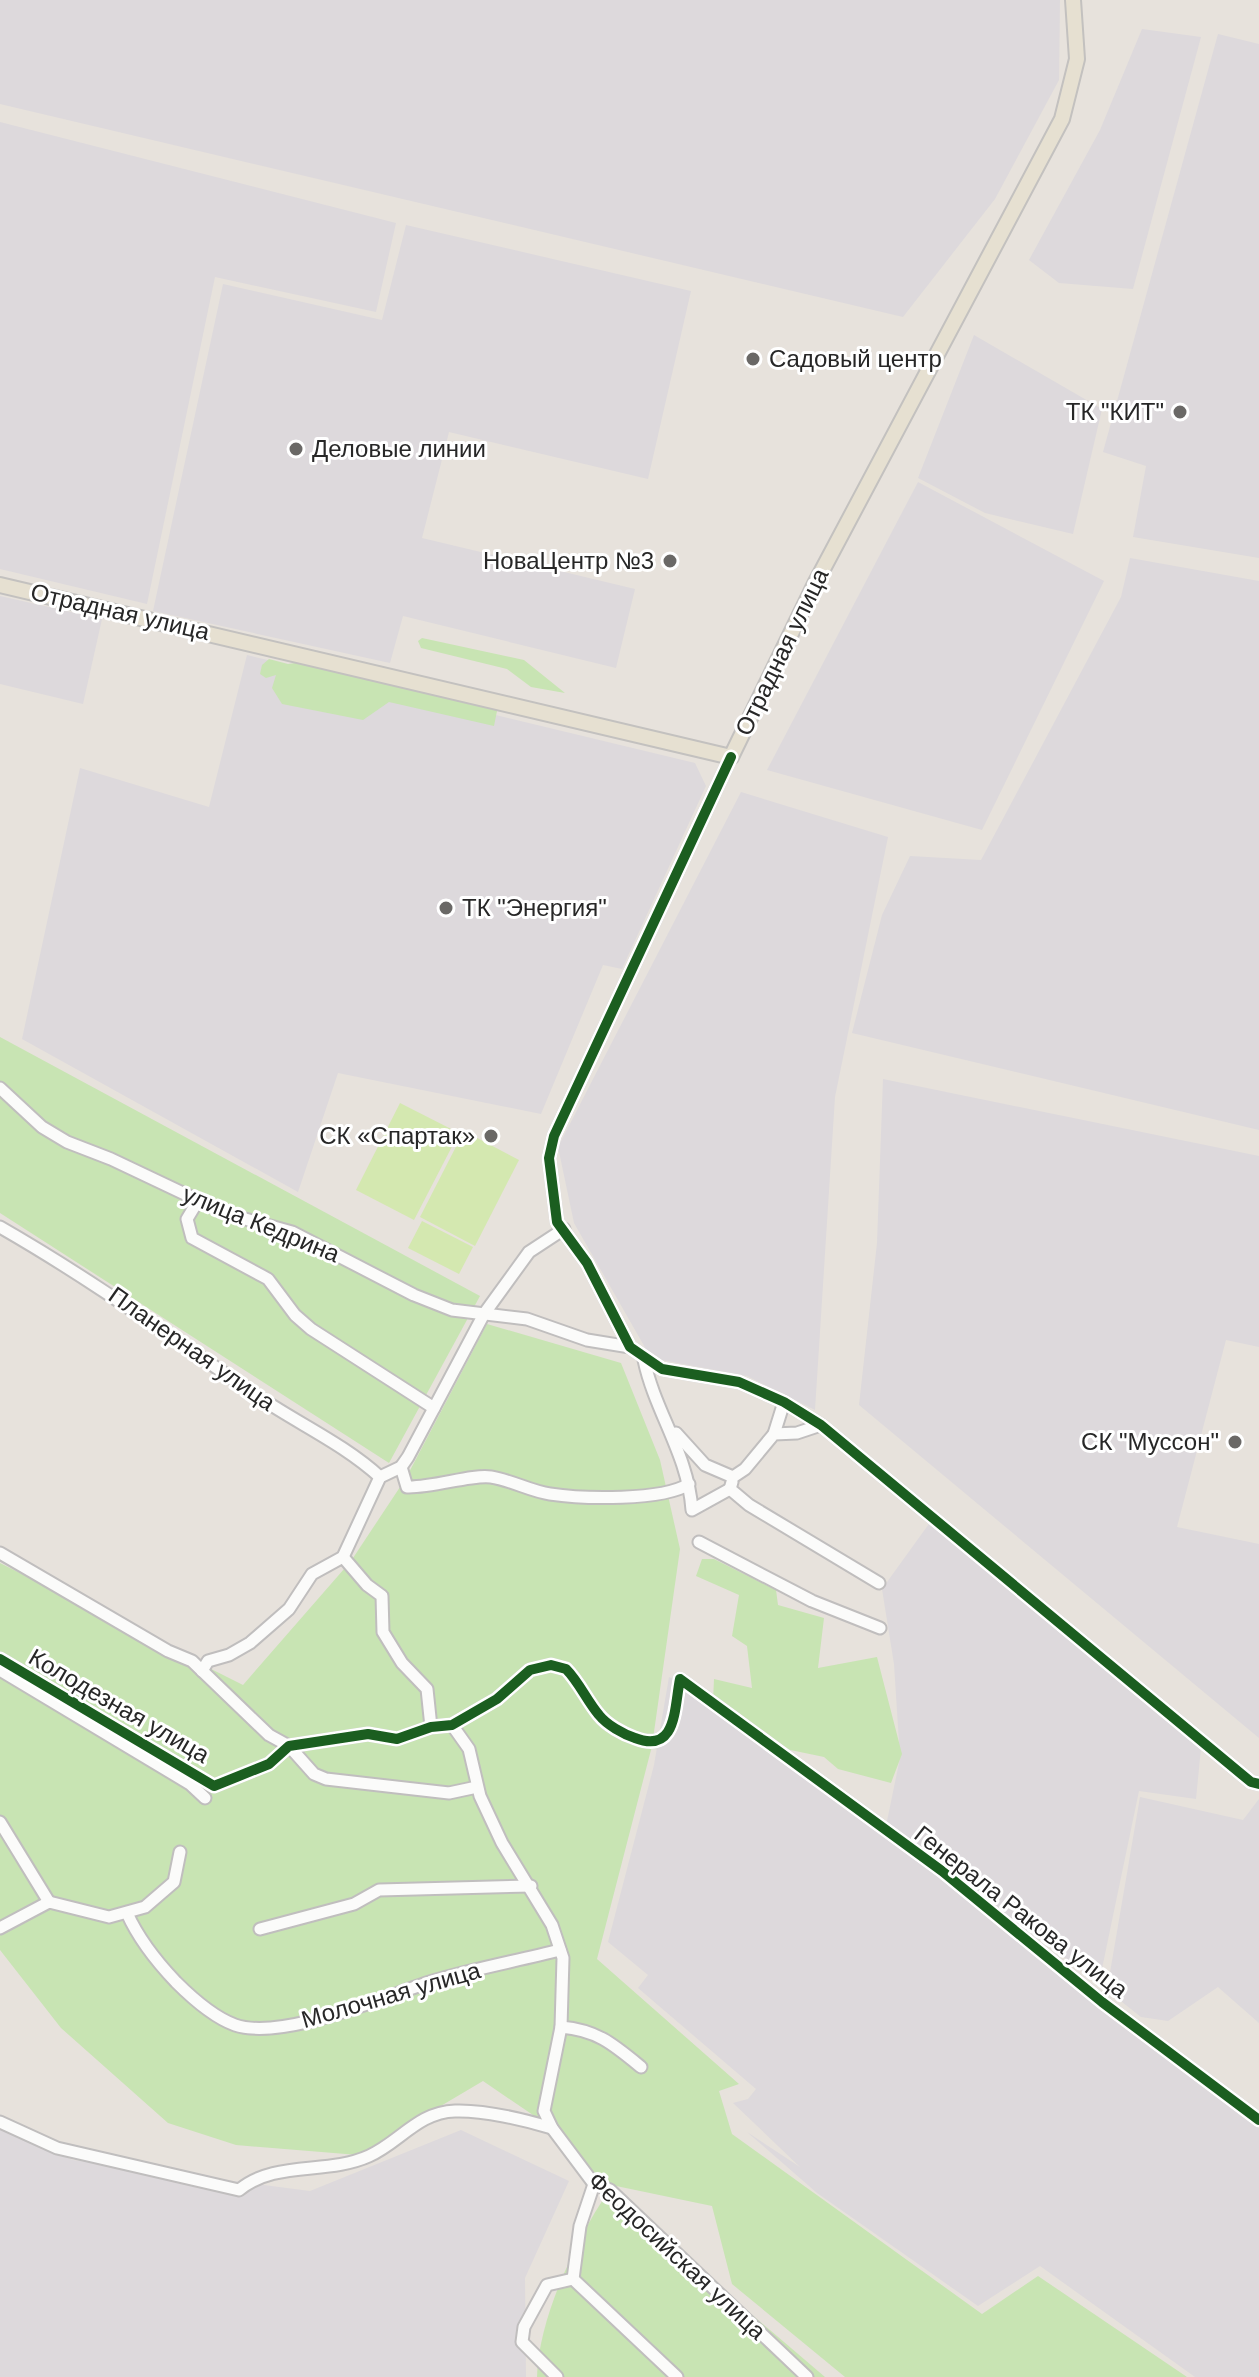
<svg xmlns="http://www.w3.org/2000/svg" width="1259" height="2377" font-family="Helvetica,sans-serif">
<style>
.industrial{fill:#ddd9dc}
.green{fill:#c8e4b3}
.pitch{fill:#d4e8b0}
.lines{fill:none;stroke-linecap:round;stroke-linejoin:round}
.minor-casing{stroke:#c0bebe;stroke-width:15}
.major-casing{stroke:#c3c1bf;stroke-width:18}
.minor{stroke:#fbfbfa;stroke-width:11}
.major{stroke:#e6e0d1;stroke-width:14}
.cycleway-casing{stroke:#fff;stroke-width:15}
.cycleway{stroke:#1b5e20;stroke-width:10}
.poi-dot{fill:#6a6866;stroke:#fff;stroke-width:3}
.labels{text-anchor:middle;stroke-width:6;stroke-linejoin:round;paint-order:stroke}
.poi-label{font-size:24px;fill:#272727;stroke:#fff;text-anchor:end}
.street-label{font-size:24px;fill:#272727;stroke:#fff}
</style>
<rect width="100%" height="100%" fill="#e7e2dc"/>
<g class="industrial">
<polygon points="0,0 1060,0 1059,80 995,199 903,317 0,104"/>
<polygon points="1142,29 1201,37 1133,289 1059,283 1029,260 1100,130"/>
<polygon points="1218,34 1259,44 1259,558 1133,537 1146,466 1103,452"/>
<polygon points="0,122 396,223 376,312 215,277 147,604 0,569"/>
<polygon points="406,225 691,291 648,479 449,432 422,538 635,589 616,668 403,616 390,663 153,611 223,284 382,320"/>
<polygon points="974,335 1102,409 1073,534 985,513 918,478"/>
<polygon points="918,482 1104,581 982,830 767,770"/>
<polygon points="1130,558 1259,581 1259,1130 852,1033 882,915 910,856 981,860 1121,597"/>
<polygon points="0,596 102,619 83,704 0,684"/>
<polygon points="247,655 695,763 706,786 622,969 603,965 541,1114 338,1073 298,1192 22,1039 80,768 209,807"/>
<polygon points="741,792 888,837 835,1097 815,1410 747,1376 651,1358 574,1223 558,1147"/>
<polygon points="883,1079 1259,1156 1259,1347 1226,1340 1177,1527 1259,1544 1259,1738 859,1405 877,1243"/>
<polygon points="931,1521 1201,1748 1196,1799 1139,1791 1099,1983 886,1826 900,1758 894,1664 882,1589"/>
<polygon points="669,1677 688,1685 940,1874 1159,2054 1259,2128 1259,2377 1195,2377 1040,2266 978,2306 817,2193 747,2132 800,2167 733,2103 748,2099 756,2089 638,1988 648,1975 608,1942 654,1765"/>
<polygon points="1140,1797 1243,1820 1259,1799 1259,2023 1218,1987 1168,2021 1141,2017 1107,1990"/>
<polygon points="0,2128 73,2160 310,2191 461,2130 569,2181 525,2278 526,2377 0,2377"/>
</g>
<g class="green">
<polygon points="422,638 524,660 565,693 531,687 507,669 421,648 418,641"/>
<polygon points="269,659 288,664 302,662 498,706 494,726 389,702 363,720 282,704 272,688 276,675 266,678 260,674 262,665"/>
<polygon points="0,1037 480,1296 389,1463 0,1213"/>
<polygon points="487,1324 621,1363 660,1460 680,1549 652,1746 597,1959 739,2084 719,2091 732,2134 982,2314 1038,2276 1187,2377 845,2377 732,2284 712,2206 597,2182 552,2128 483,2081 358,2155 236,2145 168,2123 61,2028 0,1950 0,1563 243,1685 351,1561 406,1478"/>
<polygon points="702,1559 714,1559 776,1590 778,1605 824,1618 818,1668 877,1657 902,1754 891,1783 838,1769 824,1757 776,1747 713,1701 714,1679 752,1688 747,1646 732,1636 739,1595 696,1576"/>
<path d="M608 2192 825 2377H537C538 2320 576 2239 608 2192Z"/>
</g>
<g class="pitch">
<polygon points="400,1103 459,1133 414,1220 356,1190"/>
<polygon points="464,1131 519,1160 475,1246 420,1217"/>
<polygon points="422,1221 473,1247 459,1274 408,1248"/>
</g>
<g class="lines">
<defs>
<g id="minor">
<polyline points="731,757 554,1136 549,1158 557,1222 587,1263 630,1347 662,1369 739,1382 784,1402 821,1425 1251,1782 1259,1784"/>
<polyline points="0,1088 42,1127 67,1142 111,1159 227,1214 292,1232 414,1295 452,1310 527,1319 587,1340 630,1347"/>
<polyline points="199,1199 187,1219 192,1238 268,1279 295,1315 311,1329 434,1408"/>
<path d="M0 1227C91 1279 175 1340 262 1399 301 1425 345 1445 380 1477"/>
<path d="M644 1360C655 1412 688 1454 692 1510L730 1489"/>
<polyline points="676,1433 705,1465 733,1477 745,1469 774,1434 797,1433 821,1425"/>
<polyline points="774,1434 784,1402"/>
<path d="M401 1467 407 1487C433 1488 472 1474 491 1477 511 1480 530 1491 550 1494 583 1499 662 1501 689 1484"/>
<polyline points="732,1482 730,1489 749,1505 879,1583"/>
<polyline points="699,1542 812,1601 880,1628"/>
<polyline points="0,1553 168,1651 192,1661 269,1735 289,1746 314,1774 326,1779 449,1793 477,1787"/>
<polyline points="343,1557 367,1585 382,1596 383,1632 402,1663 427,1689 431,1727"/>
<path d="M0 1659 214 1786 269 1764 289 1746 368 1734 397 1739 431 1727 452 1725 497 1699 530 1670 551 1665 566 1669C579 1682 587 1701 599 1715 607 1725 623 1734 635 1738 677 1754 674 1709 680 1679L942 1871 1102 2002 1259 2120"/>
<polyline points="0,1670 190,1784 205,1798"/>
<polyline points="202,1671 208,1661 229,1655 250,1643 289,1609 312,1574 343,1557 380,1477 401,1467 408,1457 484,1314 529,1252 564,1229"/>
<polyline points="452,1725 469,1749 480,1796 502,1843 552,1925 563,1958 561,2027 544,2111 552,2128 594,2184 610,2190 807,2377"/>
<polyline points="0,1822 49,1902"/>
<path d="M127 1913C139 1940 156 1961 176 1982 193 1999 213 2017 235 2025 282 2041 383 1997 430 1982 472 1969 517 1961 560 1950"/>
<polyline points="0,1928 49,1902 109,1917 145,1907 174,1882 180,1852"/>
<polyline points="260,1929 354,1904 379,1890 531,1886"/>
<path d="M561 2027C597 2030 613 2044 641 2067"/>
<path d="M0 2122 57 2148 239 2190C275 2160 327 2175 369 2156 399 2143 418 2112 455 2111 483 2110 525 2120 552 2128"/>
<polyline points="573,2279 677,2377"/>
<polyline points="557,2377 522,2342 524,2327 547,2285 573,2279 580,2226 594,2184"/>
</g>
<polyline id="major" points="0,585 731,757 816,582 1062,119 1077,59 1073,0"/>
</defs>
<use href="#minor" class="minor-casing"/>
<use href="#major" class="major-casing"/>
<use href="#minor" class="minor"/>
<use href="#major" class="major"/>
<defs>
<g id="cycleway">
<polyline points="731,757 554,1136 549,1158 557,1222 587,1263 630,1347 662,1369 739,1382 784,1402 821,1425 1251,1782 1259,1784"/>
<path d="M0 1659 214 1786 269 1764 289 1746 368 1734 397 1739 431 1727 452 1725 497 1699 530 1670 551 1665 566 1669C579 1682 587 1701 599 1715 607 1725 623 1734 635 1738 677 1754 674 1709 680 1679L942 1871 1102 2002 1259 2120"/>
</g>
</defs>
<use href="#cycleway" class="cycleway-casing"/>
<use href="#cycleway" class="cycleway"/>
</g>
<g class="poi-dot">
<circle cx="753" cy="359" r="8"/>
<circle cx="1180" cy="412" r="8"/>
<circle cx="296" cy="449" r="8"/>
<circle cx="670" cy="561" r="8"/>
<circle cx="446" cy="908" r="8"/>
<circle cx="491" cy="1136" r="8"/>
<circle cx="1235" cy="1442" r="8"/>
</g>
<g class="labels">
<g class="poi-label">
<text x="769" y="367" text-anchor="start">Садовый центр</text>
<text x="1164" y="420">ТК "КИТ"</text>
<text x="312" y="457" text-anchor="start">Деловые линии</text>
<text x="654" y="569">НоваЦентр №3</text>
<text x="462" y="916" text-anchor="start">ТК "Энергия"</text>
<text x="475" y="1144">СК «Спартак»</text>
<text x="1219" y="1450">СК "Муссон"</text>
</g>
<g class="street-label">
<text transform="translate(120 612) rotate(13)" y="8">Отрадная улица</text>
<text transform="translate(782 652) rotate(-64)" y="8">Отрадная улица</text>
<text transform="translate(261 1224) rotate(22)" y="8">улица Кедрина</text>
<text transform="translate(192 1349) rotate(35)" y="8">Планерная улица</text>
<text transform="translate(119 1706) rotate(30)" y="8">Колодезная улица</text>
<text transform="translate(1021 1912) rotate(38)" y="8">Генерала Ракова улица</text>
<text transform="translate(391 1995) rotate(-16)" y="8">Молочная улица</text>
<text transform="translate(677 2256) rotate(43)" y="8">Феодосийская улица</text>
</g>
</g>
</svg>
